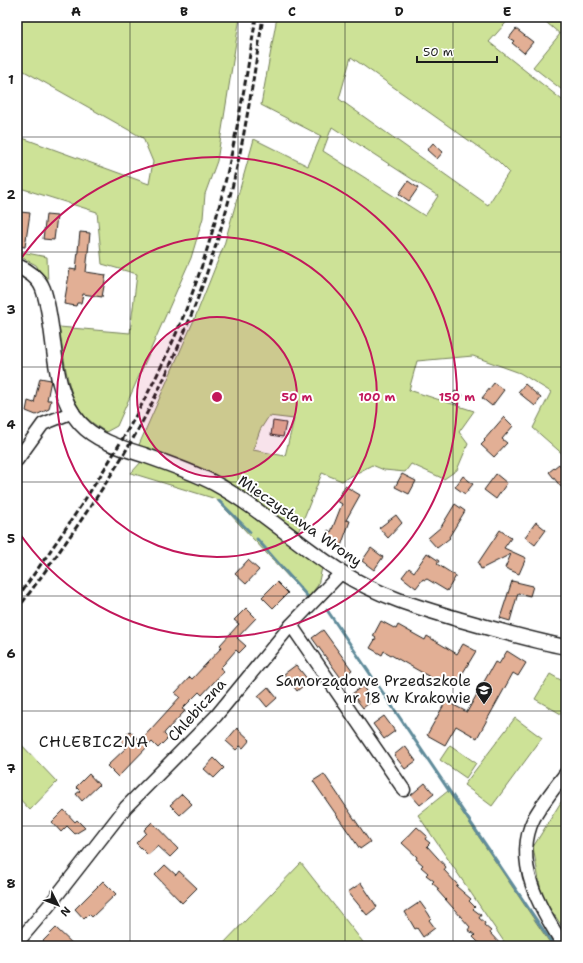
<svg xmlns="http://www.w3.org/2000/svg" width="583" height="963" font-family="'Shantell Sans',sans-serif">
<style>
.green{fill:#cde297;stroke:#747f5a;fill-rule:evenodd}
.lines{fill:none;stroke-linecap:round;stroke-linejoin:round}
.stream{stroke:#608c9b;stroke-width:3}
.building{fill:#e2af95;stroke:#1c1c1c}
.minor-casing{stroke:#1c1c1c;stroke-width:15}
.tertiary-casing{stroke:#1c1c1c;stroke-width:17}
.minor{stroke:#fff;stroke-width:12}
.tertiary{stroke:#fff;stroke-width:14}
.rail{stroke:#1c1c1c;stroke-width:3;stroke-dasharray:6 3;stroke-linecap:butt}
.grid{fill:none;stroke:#1c1c1c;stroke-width:1;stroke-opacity:0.55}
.ring{fill:none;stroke:#c2185b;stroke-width:2}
.labels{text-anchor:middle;stroke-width:4;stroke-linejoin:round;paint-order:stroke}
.street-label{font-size:15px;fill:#1c1c1c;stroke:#fff}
.poi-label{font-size:15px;fill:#1c1c1c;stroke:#fff;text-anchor:end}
.neighbourhood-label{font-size:16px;letter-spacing:1px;fill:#1c1c1c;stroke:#fff}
.centre{fill:#c2185b;stroke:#fff;stroke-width:2}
.ring-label{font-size:12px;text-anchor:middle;font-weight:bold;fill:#c2185b;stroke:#fff;stroke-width:4;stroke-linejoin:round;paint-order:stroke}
.neatline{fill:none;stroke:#1c1c1c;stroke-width:1.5}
.grid-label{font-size:13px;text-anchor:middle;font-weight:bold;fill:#1c1c1c}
</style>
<rect width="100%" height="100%" fill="#fff"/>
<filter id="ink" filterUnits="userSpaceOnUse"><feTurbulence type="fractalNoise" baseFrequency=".025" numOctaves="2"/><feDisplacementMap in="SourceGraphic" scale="8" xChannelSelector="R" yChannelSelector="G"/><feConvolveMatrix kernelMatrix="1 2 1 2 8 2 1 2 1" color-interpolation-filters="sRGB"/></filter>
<g filter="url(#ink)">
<g class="green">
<path d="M17 17H240L217 161 205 194 203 218 191 258 117 426 106 432C95 425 83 417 77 405 66 386 63 349 59 327L130 333 137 274 102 264 97 212 17 187V136L149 184 153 162 143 138 17 67Z"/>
<path d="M277 17H511L489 42 566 103V457L533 428 551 392 520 373 473 356 417 361 409 390 474 411 459 432 468 444 457 470 444 479 411 464 405 472 384 470 372 465 342 481 322 473 297 535 226 480 138 447 197 313 224 245 254 139 308 166 321 136 261 105ZM351 57 498 161 509 172 488 205 339 99ZM332 127 438 196 425 216 323 151ZM269 416 294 419 285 456 253 450 260 430Z"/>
<polygon points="540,17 566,17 566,93 533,67 560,34"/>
<polygon points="17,251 47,257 48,284 36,265 17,255"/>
<polygon points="143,460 227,495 322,568 318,585 308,598 216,499 131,473"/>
<polygon points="550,674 566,683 566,707 561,714 535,699"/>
<polygon points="515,718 542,738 492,806 464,785"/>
<polygon points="17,740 57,782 30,810 17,796"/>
<polygon points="450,745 476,763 466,778 440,760"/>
<polygon points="448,791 552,946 507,946 418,815"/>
<polygon points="566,794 566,932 542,897 533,847"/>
<polygon points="301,863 366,946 221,946"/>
</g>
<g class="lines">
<g class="stream">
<polyline points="219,501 250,532"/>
<polyline points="257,539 308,597"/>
<polyline points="327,610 554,946"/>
</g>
</g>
<g class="building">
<polygon points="516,29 533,42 524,53 512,43 514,41 509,38"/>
<polygon points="433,143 443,152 437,159 427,150"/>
<polygon points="408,181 418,188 409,201 399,194"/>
<polygon points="20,212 30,213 25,247 17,246"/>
<polygon points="46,215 57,216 54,240 43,239"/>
<polygon points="80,232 90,233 86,272 106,275 102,297 83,294 81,303 77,303 76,306 64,304 70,269 76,270"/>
<polygon points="40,378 51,380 47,400 51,400 49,409 36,415 26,411 28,401 34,403"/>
<polygon points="494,383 504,390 492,406 482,398"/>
<polygon points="525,384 541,398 535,406 518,392"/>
<polygon points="455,391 463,395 458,405 451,401"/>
<polygon points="504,417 513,426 502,439 507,443 494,457 481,445 485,441 484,440"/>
<polygon points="273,421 286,423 283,437 271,435"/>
<polygon points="559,464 566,474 566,483 561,487 549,472"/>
<polygon points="402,474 416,481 409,494 395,487"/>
<polygon points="496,474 507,483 496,499 484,490"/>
<polygon points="463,476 473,484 465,494 455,487"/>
<polygon points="345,486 360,495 346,520 350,521 341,546 325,539 328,530 331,532 342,504 337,501"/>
<polygon points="455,504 465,511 449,537 450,538 437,548 428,538 441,527"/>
<polygon points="396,515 402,523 388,538 379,528"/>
<polygon points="536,522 546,530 535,545 525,537"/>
<polygon points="500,530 511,538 504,548 526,558 519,574 505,568 511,554 481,569 478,563"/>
<polygon points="371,548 383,557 374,570 362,561"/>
<polygon points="427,553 439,561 437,564 456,576 447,591 427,579 425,580 423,579 416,588 402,577 409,568 414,572"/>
<polygon points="248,560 259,570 246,584 235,574"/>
<polygon points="512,581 533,586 530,596 518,593 510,621 500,618"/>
<polygon points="277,582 288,593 273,608 262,597"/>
<polygon points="246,608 256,618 237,638 246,646 239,653 236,650 224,664 220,668 224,671 202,695 199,692 182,709 185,711 165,732 164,734 168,738 158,748 152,742 118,777 107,766 127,747 121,740 130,731 140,741 180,697 175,693 190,677 192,679 222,647 220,645 239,624 234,620"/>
<polygon points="381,621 396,629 398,625 425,640 427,636 457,654 463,644 476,651 455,686 446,681 444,685 384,651 382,655 370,648 376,638 373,636"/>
<polygon points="323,630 352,670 341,678 312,638"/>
<polygon points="507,651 526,663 518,676 513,673 477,738 456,726 445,745 427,735 446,701 467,712 495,662 499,664"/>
<polygon points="296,665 309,681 297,691 284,674"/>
<polygon points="362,686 373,700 363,708 352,694"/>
<polygon points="268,687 277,698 267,707 258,696"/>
<polygon points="384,716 395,731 384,739 373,724"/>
<polygon points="237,728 250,740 243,748 240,746 236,750 226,741"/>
<polygon points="405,746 416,761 405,769 394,755"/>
<polygon points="214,758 224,768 214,778 204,769"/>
<polygon points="89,774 99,785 82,801 76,794 80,791 76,787"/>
<polygon points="324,774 370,842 360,849 313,781"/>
<polygon points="425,783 434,794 420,805 411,795"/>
<polygon points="182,794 192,804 180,815 170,805"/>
<polygon points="64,810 75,822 77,820 85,828 75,834 67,826 61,832 52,822"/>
<polygon points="152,822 178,849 170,857 158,846 148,855 136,843 146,833 144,830"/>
<polygon points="417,827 427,836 425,839 430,843 427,846 446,867 444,870 458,885 456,886 471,899 469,901 475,907 473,909 481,915 479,918 485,923 484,925 491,931 490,933 502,946 482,946 473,937 475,935 468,930 470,927 437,890 439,889 432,883 434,881 426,875 428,873 421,867 423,865 416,859 417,857 402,843"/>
<polygon points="165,865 176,875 179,871 197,888 182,903 155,875"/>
<polygon points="103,881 116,894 92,917 89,914 84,919 75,909"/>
<polygon points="361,883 377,907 367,915 348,892"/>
<polygon points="420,902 428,913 431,918 429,920 435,928 423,937 417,928 415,929 405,912"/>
<polygon points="56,928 75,946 38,946"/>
</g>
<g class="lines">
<defs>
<g id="minor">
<polyline points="17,460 43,424 73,412"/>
<polyline points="291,625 404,790"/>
<polyline points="17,943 51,903 126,807 216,716 291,625 341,573"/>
<path d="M564 946C540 909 512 862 534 818 543 802 555 787 566 773"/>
</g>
<path id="tertiary" d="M17 266C27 270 39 278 43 289 58 332 48 387 80 423 96 441 122 448 144 455 167 463 193 472 214 483 260 508 298 545 341 572 378 596 420 608 461 620 496 630 531 640 566 647"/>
</defs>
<use href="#minor" class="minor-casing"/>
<use href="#tertiary" class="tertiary-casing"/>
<use href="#minor" class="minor"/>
<use href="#tertiary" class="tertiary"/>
<g class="rail">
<path d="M17 598C82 507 144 416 185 312 223 217 240 117 256 17"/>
<path d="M17 610C60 551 103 492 139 428 180 352 211 271 232 188 246 131 254 74 263 17"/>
</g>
</g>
</g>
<path class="grid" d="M130 17V946M238 17V946M345 17V946M453 17V946M17 137H566M17 252H566M17 367H566M17 482H566M17 596H566M17 711H566M17 826H566"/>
<circle cx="217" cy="397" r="80" fill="#c2185b" fill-opacity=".12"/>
<g class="ring">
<circle cx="217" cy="397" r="80"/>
<circle cx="217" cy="397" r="160"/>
<path d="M18 263A240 240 0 1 1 18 531"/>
</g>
<defs>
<symbol id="school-pin" viewBox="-11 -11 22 30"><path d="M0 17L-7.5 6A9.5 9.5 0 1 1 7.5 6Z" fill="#1c1c1c" stroke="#fff"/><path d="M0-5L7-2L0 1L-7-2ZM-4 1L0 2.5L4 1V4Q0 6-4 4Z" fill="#fff"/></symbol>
</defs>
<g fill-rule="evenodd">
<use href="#school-pin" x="474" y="680" width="20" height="27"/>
</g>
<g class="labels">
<g class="street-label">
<text transform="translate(300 521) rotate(35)" y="5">Mieczysława Wrony</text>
<text transform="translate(197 710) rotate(-48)" y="5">Chlebiczna</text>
</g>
<g class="poi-label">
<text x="471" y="686">Samorządowe Przedszkole<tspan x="471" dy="17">nr 18 w Krakowie</tspan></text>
</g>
<g class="neighbourhood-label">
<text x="94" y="747">CHLEBICZNA</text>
</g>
</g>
<circle cx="217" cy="397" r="6" class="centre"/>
<g class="ring-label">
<text x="297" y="401">50 m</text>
<text x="377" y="401">100 m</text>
<text x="457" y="401">150 m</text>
</g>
<rect width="583" height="963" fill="none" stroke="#fff" stroke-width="44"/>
<g transform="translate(58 905) rotate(132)" stroke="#ffffff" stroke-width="3" paint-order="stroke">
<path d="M0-3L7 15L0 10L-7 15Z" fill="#1c1c1c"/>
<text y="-6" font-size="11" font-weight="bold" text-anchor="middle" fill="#1c1c1c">N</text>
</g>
<path d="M417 56v6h80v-6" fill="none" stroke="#1c1c1c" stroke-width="2"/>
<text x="423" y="56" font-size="12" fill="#1c1c1c" stroke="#ffffff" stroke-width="3" paint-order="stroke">50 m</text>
<rect x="22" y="22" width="539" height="919" class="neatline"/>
<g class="grid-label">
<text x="76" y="16">A</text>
<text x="184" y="16">B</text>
<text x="292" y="16">C</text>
<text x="399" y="16">D</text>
<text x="507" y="16">E</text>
<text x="11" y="84">1</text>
<text x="11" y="199">2</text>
<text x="11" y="314">3</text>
<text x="11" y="429">4</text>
<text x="11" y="543">5</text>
<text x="11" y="658">6</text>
<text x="11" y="773">7</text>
<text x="11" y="888">8</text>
</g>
</svg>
